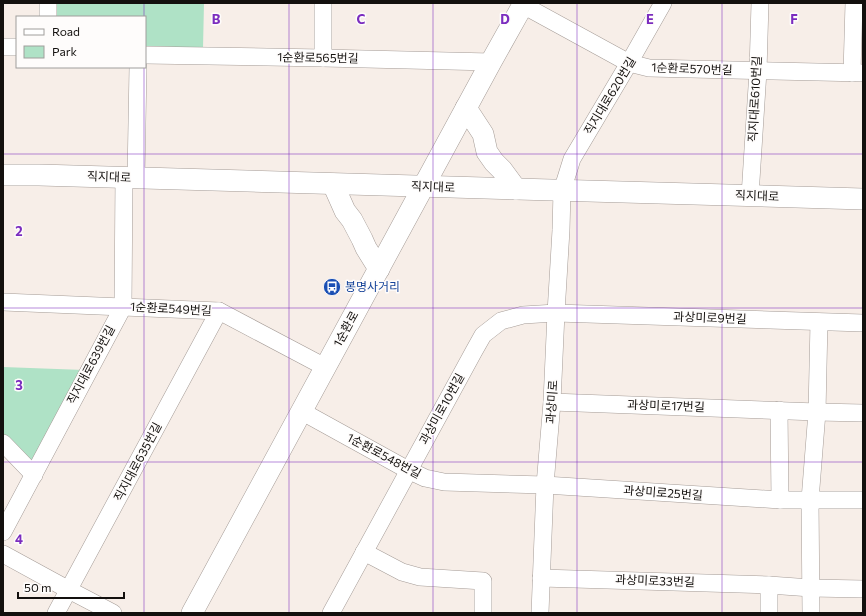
<svg xmlns="http://www.w3.org/2000/svg" width="866" height="616" font-family="Commissioner,'Noto Sans KR',sans-serif">
<style>
.green{fill:#afe2c6}
.lines{fill:none;stroke-linecap:round;stroke-linejoin:round}
.minor-casing{stroke:#a59c97;stroke-width:18}
.tertiary-casing{stroke:#a59c97;stroke-width:22}
.minor{stroke:#fff;stroke-width:17}
.tertiary{stroke:#fff;stroke-width:21}
.grid{fill:none;stroke:#7b2cbf;stroke-width:1;stroke-opacity:0.55}
.labels{text-anchor:middle;stroke-width:3;stroke-linejoin:round;paint-order:stroke}
.street-label{font-size:12px;fill:#13100e;stroke:#fefcfb}
.transit-label{font-size:12px;fill:#164399;stroke:#fefcfb;text-anchor:start}
.grid-label{font-size:13px;text-anchor:middle;font-weight:bold;fill:#7b2cbf;stroke:#fefcfb;stroke-width:3;stroke-linejoin:round;paint-order:stroke}
</style>
<rect width="100%" height="100%" fill="#f7eee8"/>
<g class="green">
<polygon points="54,3 204,3 203,48 145,46 145,17 54,17"/>
<polygon points="3,367 84,370 35,465 3,437"/>
</g>
<g class="lines">
<defs>
<g id="minor">
<polyline points="48,3 48,17"/>
<polyline points="323,3 323,58"/>
<polyline points="523,5 629,63 649,68 863,73"/>
<polyline points="3,47 17,47"/>
<polyline points="145,55 323,58 491,62"/>
<polyline points="852,73 854,3"/>
<polyline points="136,178 138,67"/>
<polyline points="750,196 758,71 760,3"/>
<polyline points="3,302 219,311 325,367"/>
<polyline points="552,402 817,412 863,413"/>
<polyline points="779,410 780,500"/>
<polyline points="301,411 408,470 425,478 444,482 545,485 780,500 863,500"/>
<polyline points="3,443 34,475"/>
<polyline points="3,532 123,307 124,177"/>
<polyline points="364,552 402,572 420,577 483,581 483,613"/>
<polyline points="3,554 69,590 113,613"/>
<polyline points="541,578 769,585 811,588 863,589"/>
<polyline points="56,613 219,311"/>
<polyline points="331,613 474,351 483,335 501,321 523,315 556,313 863,323"/>
<polyline points="540,613 545,485 552,402 556,313 561,230 562,191 572,159 629,63 663,3"/>
<polyline points="769,613 769,585"/>
<polyline points="811,613 810,500 817,412 819,322"/>
</g>
<g id="tertiary">
<polyline points="466,108 483,134 487,152 494,162 502,170 516,189"/>
<polyline points="3,175 39,175 863,199"/>
<polyline points="333,184 345,211 352,220 362,239 366,248 379,269"/>
<polyline points="192,613 491,62 524,3"/>
</g>
</defs>
<use href="#minor" class="minor-casing"/>
<use href="#tertiary" class="tertiary-casing"/>
<use href="#minor" class="minor"/>
<use href="#tertiary" class="tertiary"/>
</g>
<path class="grid" d="M144 3V17M289 3V613M433 3V613M577 3V613M722 3V613M144 67V613M3 154H863M3 308H863M3 462H863"/>
<defs>
<symbol id="bus-disc" viewBox="-11 -11 22 22"><circle r="9.5" fill="#1a4fb4" stroke="#fefcfb"/><path d="M-5-6H5V4H4V6H2V4H-2V6H-4V4H-5ZM-3.5-4V0h7V-4ZM-3.5 1.2v1.5H-2V1.2ZM2 1.2v1.5H3.5V1.2Z" fill="#fff"/></symbol>
</defs>
<g fill-rule="evenodd">
<use href="#bus-disc" x="322" y="277" width="20" height="20"/>
</g>
<g class="labels">
<g class="street-label">
<text transform="translate(318 58) rotate(1)" y="4">1순환로565번길</text>
<text transform="translate(692 69) rotate(2)" y="4">1순환로570번길</text>
<text transform="translate(610 96) rotate(-59)" y="4">직지대로620번길</text>
<text transform="translate(755 99) rotate(-87)" y="4">직지대로610번길</text>
<text transform="translate(109 177) rotate(2)" y="4">직지대로</text>
<text transform="translate(433 187) rotate(2)" y="4">직지대로</text>
<text transform="translate(757 196) rotate(2)" y="4">직지대로</text>
<text transform="translate(171 309) rotate(3)" y="4">1순환로549번길</text>
<text transform="translate(710 318) rotate(2)" y="4">과상미로9번길</text>
<text transform="translate(346 329) rotate(-61)" y="4">1순환로</text>
<text transform="translate(91 365) rotate(-62)" y="4">직지대로639번길</text>
<text transform="translate(552 402) rotate(-86)" y="4">과상미로</text>
<text transform="translate(666 406) rotate(2)" y="4">과상미로17번길</text>
<text transform="translate(442 409) rotate(-61)" y="4">과상미로10번길</text>
<text transform="translate(384 456) rotate(28)" y="4">1순환로548번길</text>
<text transform="translate(138 462) rotate(-62)" y="4">직지대로635번길</text>
<text transform="translate(663 493) rotate(4)" y="4">과상미로25번길</text>
<text transform="translate(655 581) rotate(2)" y="4">과상미로33번길</text>
</g>
<g class="transit-label">
<text x="345" y="291">봉명사거리</text>
</g>
</g>
<g class="grid-label">
<text x="216" y="24">B</text>
<text x="361" y="24">C</text>
<text x="505" y="24">D</text>
<text x="650" y="24">E</text>
<text x="794" y="24">F</text>
<text x="19" y="236">2</text>
<text x="19" y="390">3</text>
<text x="19" y="544">4</text>
</g>
<rect width="866" height="616" fill="none" stroke="#13100e" stroke-width="8"/>
<rect x="16" y="16" width="130" height="52" fill="#fefcfb" stroke="#a09e9c"/>
<rect x="24" y="29" width="20" height="6" fill="#ffffff" stroke="#a09e9c"/>
<text x="52" y="36" font-size="12" fill="#13100e">Road</text>
<rect x="24" y="46" width="20" height="12" fill="#afe2c6" stroke="#a09e9c"/>
<text x="52" y="56" font-size="12" fill="#13100e">Park</text>
<path d="M18 592v6h106v-6" fill="none" stroke="#13100e" stroke-width="2"/>
<text x="24" y="592" font-size="12" fill="#13100e" stroke="#fefcfb" stroke-width="3" paint-order="stroke">50 m</text>
</svg>
